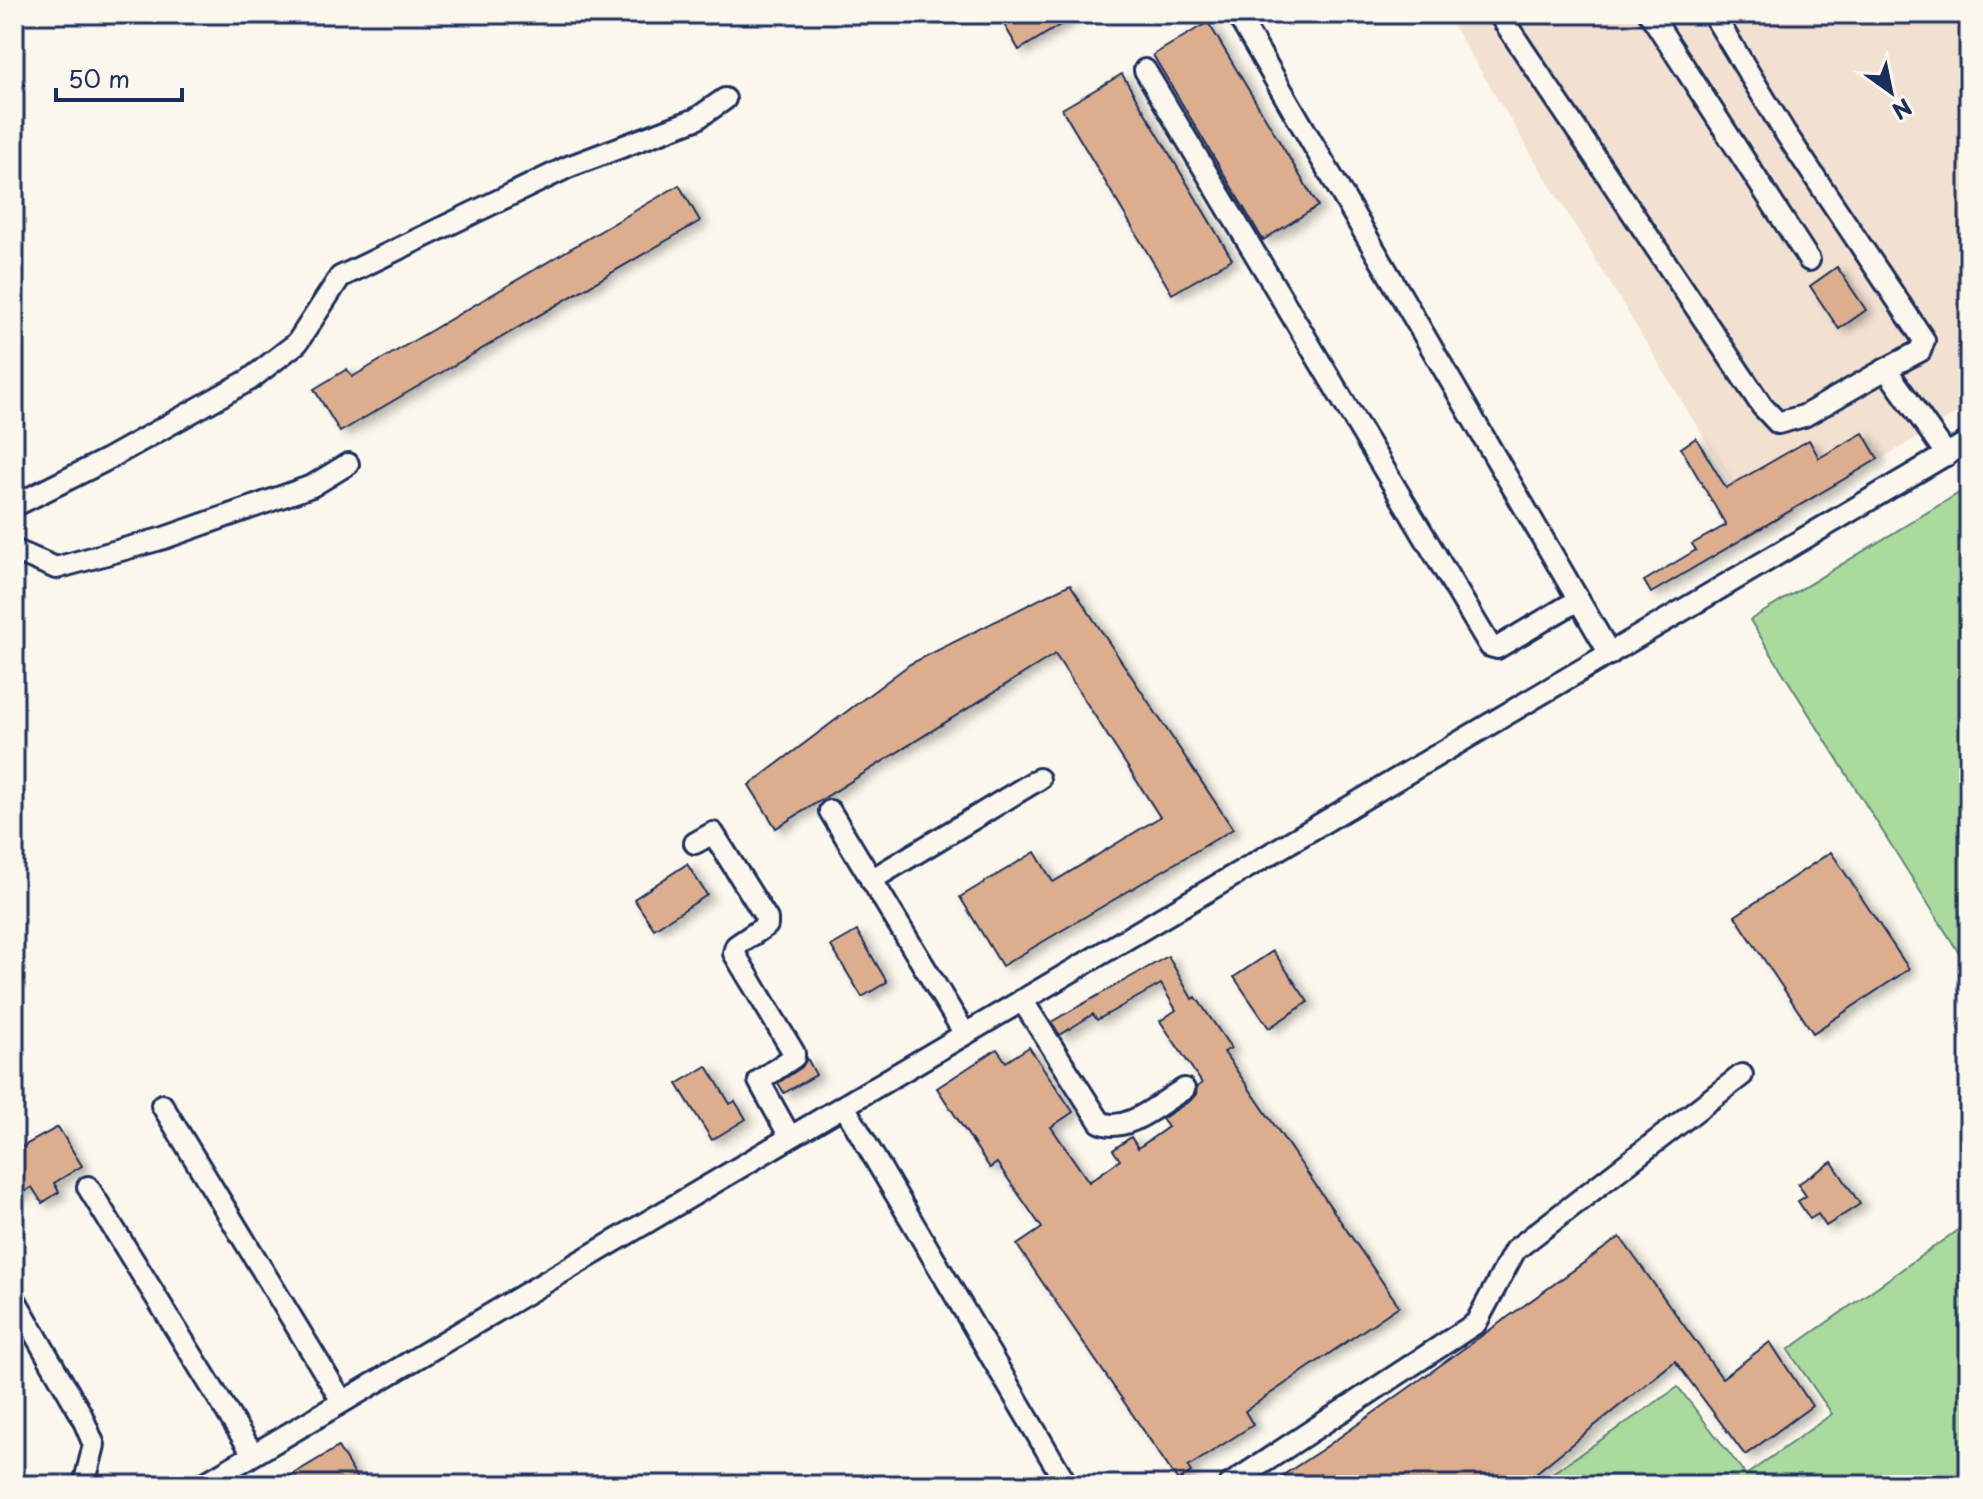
<svg xmlns="http://www.w3.org/2000/svg" width="1983" height="1499" font-family="'Playpen Sans',sans-serif">
<style>
.built{fill:#f2e1d0}
.green{fill:#aadb9c;stroke:#62857d;stroke-width:2}
.building{fill:#ddae8e;stroke:#1b2f5e;stroke-width:2;filter:url(#shadow)}
.lines{fill:none;stroke-linecap:round;stroke-linejoin:round}
.minor-casing{stroke:#1b2f5e;stroke-width:26}
.minor{stroke:#fbf7ec;stroke-width:20}
</style>
<defs>
<filter id="shadow"><feDropShadow dx="7" dy="4" stdDeviation="4" flood-color="#0004"/></filter>
</defs>
<rect width="100%" height="100%" fill="#fbf7ec"/>
<filter id="ink" filterUnits="userSpaceOnUse"><feTurbulence type="fractalNoise" baseFrequency=".0125" numOctaves="2"/><feDisplacementMap in="SourceGraphic" scale="16" xChannelSelector="R" yChannelSelector="G"/><feConvolveMatrix kernelMatrix="1 2 1 2 8 2 1 2 1" color-interpolation-filters="sRGB"/></filter>
<g filter="url(#ink)">
<polygon class="built" points="1446,14 1969,14 1969,406 1761,531"/>
<g class="green">
<polygon points="1969,487 1969,969 1750,620"/>
<polygon points="1969,1222 1969,1485 1535,1485 1678,1387 1746,1475 1832,1414 1788,1350"/>
</g>
<g class="building">
<polygon points="998,14 1078,14 1019,50"/>
<polygon points="1208,22 1318,206 1263,240 1153,55"/>
<polygon points="1122,74 1232,259 1172,294 1062,109"/>
<polygon points="679,185 700,221 340,432 314,389 347,369 352,377"/>
<polygon points="1837,267 1866,310 1839,329 1810,286"/>
<polygon points="1863,433 1878,459 1651,593 1644,581 1696,550 1692,544 1726,525 1681,448 1696,438 1726,488 1809,440 1819,458"/>
<polygon points="1070,584 1233,829 1002,966 960,897 1035,852 1053,882 1160,817 1055,654 776,828 749,785 910,664"/>
<polygon points="1831,852 1909,969 1813,1033 1735,916"/>
<polygon points="687,864 707,895 654,929 634,899"/>
<polygon points="857,931 887,982 862,997 831,946"/>
<polygon points="1273,951 1308,1002 1269,1028 1234,977"/>
<polygon points="1168,956 1192,999 1196,997 1231,1048 1224,1052 1399,1306 1245,1411 1253,1425 1188,1467 1191,1472 1178,1481 1017,1245 1042,1228 997,1163 990,1168 937,1088 997,1049 1006,1062 1029,1047 1073,1112 1051,1127 1089,1182 1120,1160 1113,1150 1131,1137 1138,1148 1168,1127 1162,1119 1191,1100 1196,1094 1197,1087 1202,1083 1160,1021 1176,1010 1161,984 1097,1020 1093,1014 1060,1035 1051,1022"/>
<polygon points="807,1058 816,1075 784,1093 778,1083 802,1067"/>
<polygon points="707,1066 730,1104 735,1101 746,1119 712,1140 677,1084"/>
<polygon points="58,1127 82,1166 54,1183 59,1192 42,1203 32,1187 14,1198 14,1151"/>
<polygon points="1832,1162 1860,1204 1826,1226 1818,1214 1810,1219 1798,1201 1806,1196 1798,1184"/>
<polygon points="1620,1237 1722,1378 1770,1342 1812,1406 1745,1455 1675,1361 1521,1485 1268,1485 1323,1449"/>
<polygon points="338,1447 361,1485 275,1485"/>
</g>
<g class="lines">
<defs>
<g id="minor">
<polyline points="1237,14 1610,654"/>
<polyline points="1499,14 1762,406 1778,423 1804,416 1886,369"/>
<polyline points="1650,14 1809,260"/>
<polyline points="1713,14 1784,131 1924,340 1920,351 1886,369 1947,455"/>
<polyline points="1145,70 1490,646 1497,648 1578,600"/>
<polyline points="14,506 106,460 249,380 297,343 340,277 568,167 696,119 725,99"/>
<polyline points="14,550 56,568 164,538 312,486 348,464"/>
<polyline points="830,811 965,1034"/>
<polyline points="695,843 713,833 767,919 767,925 736,946 734,953 794,1053 794,1057 759,1081 790,1137"/>
<polyline points="871,880 1039,779"/>
<path d="M1022 1000 1100 1122C1126 1135 1161 1102 1184 1089"/>
<polyline points="162,1105 342,1401"/>
<polyline points="844,1106 1067,1485"/>
<polyline points="88,1187 253,1454"/>
<polyline points="14,1298 81,1414 94,1445 84,1485"/>
<polyline points="202,1485 1969,441"/>
<polyline points="1229,1485 1476,1323 1515,1250 1742,1075"/>
</g>
</defs>
<use href="#minor" class="minor-casing"/>
<use href="#minor" class="minor"/>
</g>
</g>
<rect width="1983" height="1499" fill="none" stroke="#fbf7ec" stroke-width="48"/>
<rect x="24" y="24" width="1935" height="1451" fill="none" stroke="#1b2f5e" stroke-width="3" filter="url(#ink)"/>
<g transform="translate(1891 92) rotate(147)" stroke="#fbf7ec" stroke-width="6" paint-order="stroke">
<path d="M0-6L14 30L0 20L-14 30Z" fill="#1b2f5e"/>
<text y="-12" font-size="22" font-weight="bold" text-anchor="middle" fill="#1b2f5e">N</text>
</g>
<path d="M56 88v12h126v-12" fill="none" stroke="#1b2f5e" stroke-width="4"/>
<text x="68" y="88" font-size="24" fill="#1b2f5e" stroke="#fbf7ec" stroke-width="6" paint-order="stroke">50 m</text>
</svg>
